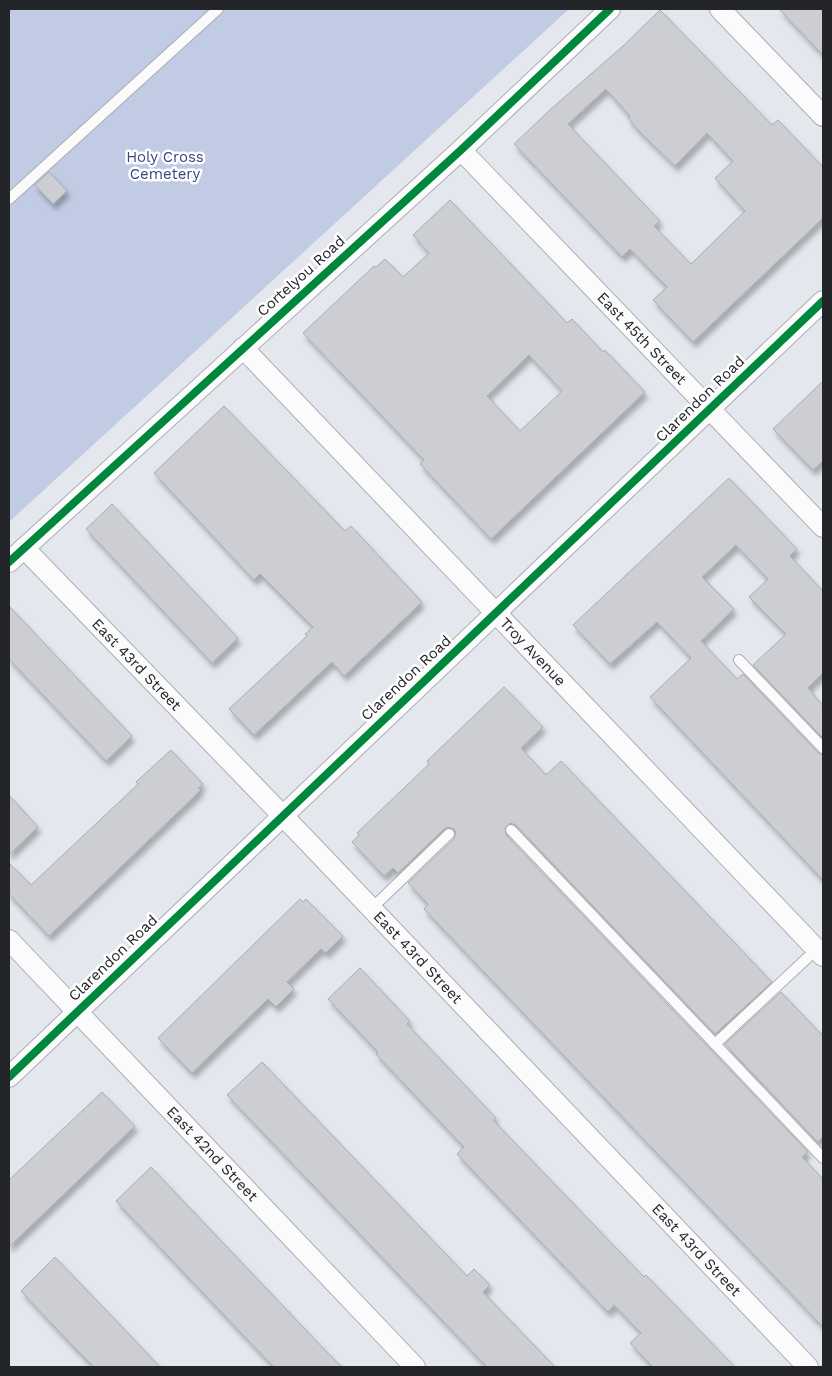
<svg xmlns="http://www.w3.org/2000/svg" width="832" height="1376" font-family="'Work Sans',sans-serif">
<style>
.green{fill:#c2cbe4}
.building{fill:#ccced3;stroke:#aaacb0;fill-rule:evenodd;filter:url(#shadow)}
.lines{fill:none;stroke-linecap:round;stroke-linejoin:round}
.lane-casing{stroke:#abadb2;stroke-width:12}
.street-casing{stroke:#abadb2;stroke-width:22}
.lane{stroke:#fbfbfc;stroke-width:10}
.street{stroke:#fbfbfc;stroke-width:20}
.cycleway-casing{stroke:#fff;stroke-width:11}
.cycleway{stroke:#00873e;stroke-width:8}
.labels{text-anchor:middle;stroke-width:5;stroke-linejoin:round;paint-order:stroke}
.park-label{font-size:15px;fill:#394883;stroke:#fff}
.street-label{font-size:15px;fill:#232529;stroke:#fff}
</style>
<defs>
<filter id="shadow"><feDropShadow dx="3" dy="5.5" stdDeviation="2.5" flood-color="#0004"/></filter>
</defs>
<rect width="100%" height="100%" fill="#e4e7ee"/>
<polygon class="green" points="9,9 569,9 9,522"/>
<g class="building">
<polygon points="779,9 823,9 823,55"/>
<path d="M660 10 772 125 778 120 823 167V218L693 342 653 300 667 287 630 249 622 257 514 144 552 108 623 46ZM606 89 630 116 628 118 639 131 675 166 707 133 733 161 715 178 745 211 691 264 654 226 660 221 568 124Z"/>
<polygon points="49,172 67,191 53,204 35,185"/>
<path d="M450 200 567 323 572 319 603 352 605 350 645 392 491 539 420 464 424 460 303 333 374 266 376 267 385 259 403 277 429 253 413 235ZM529 355 562 391 520 431 487 396Z"/>
<polygon points="823,381 823,461 813,470 773,429"/>
<polygon points="224,406 345,531 351,526 422,602 344,676 332,662 254,735 229,709 307,636 305,634 313,627 260,574 254,580 154,473"/>
<polygon points="729,478 797,549 790,556 823,591 823,673 808,688 823,706 823,738 753,665 786,634 749,597 768,579 736,545 702,577 734,609 701,641 737,679 743,674 818,753 823,755 823,880 650,697 691,658 657,622 610,664 573,625"/>
<polygon points="112,504 238,638 212,663 86,529"/>
<polygon points="9,606 132,736 106,761 9,659"/>
<polygon points="504,687 543,727 521,748 546,775 561,761 772,982 715,1034 516,825 510,823 505,828 506,835 808,1152 802,1157 823,1179 823,1327 424,909 428,904 408,883 454,839 456,833 454,829 448,827 444,829 398,873 393,868 384,876 352,842 359,835 357,833 429,764 427,761"/>
<polygon points="171,750 203,784 198,788 201,790 49,936 9,894 9,863 31,885 118,803 138,784 136,782"/>
<polygon points="9,795 38,827 9,855"/>
<polygon points="300,899 303,902 306,899 343,936 326,953 321,949 287,982 294,989 276,1007 268,999 192,1073 158,1038"/>
<polygon points="360,968 410,1021 407,1024 496,1118 493,1120 518,1146 644,1277 646,1275 735,1367 653,1367 630,1343 641,1333 614,1305 608,1312 457,1154 464,1147 376,1054 378,1052 328,999"/>
<polygon points="781,992 823,1036 823,1137 818,1142 725,1044"/>
<polygon points="262,1062 467,1276 474,1269 490,1285 483,1292 555,1367 487,1367 227,1095"/>
<polygon points="102,1092 135,1126 9,1247 9,1180"/>
<polygon points="151,1167 322,1347 342,1367 274,1367 245,1337 116,1201"/>
<polygon points="55,1257 127,1332 160,1367 94,1367 73,1346 21,1291"/>
</g>
<g class="lines">
<defs>
<g id="lane">
<polyline points="9,199 218,9"/>
<polyline points="739,660 823,748"/>
<polyline points="511,830 715,1044 819,947"/>
<polyline points="372,908 449,834"/>
<polyline points="715,1044 823,1158"/>
</g>
<g id="street">
<polyline points="720,9 823,116"/>
<path id="s1" d="M461 150 823 527"/>
<path id="s2" d="M243 348 823 956"/>
<path id="s3" d="M24 548 310 844 808 1367"/>
<polyline points="9,562 461,150 610,9"/>
<path id="s4" d="M9 940 415 1367"/>
<polyline points="9,1077 823,301"/>
</g>
</defs>
<use href="#lane" class="lane-casing"/>
<use href="#street" class="street-casing"/>
<use href="#lane" class="lane"/>
<use href="#street" class="street"/>
<defs>
<g id="cycleway">
<polyline points="9,562 461,150 610,9"/>
<polyline points="9,1077 823,301"/>
</g>
</defs>
<use href="#cycleway" class="cycleway-casing"/>
<use href="#cycleway" class="cycleway"/>
</g>
<g class="labels">
<g class="park-label">
<text x="165" y="162">Holy Cross<tspan x="165" dy="17">Cemetery</tspan></text>
</g>
<g class="street-label">
<text transform="translate(301 276) rotate(-42)" y="5">Cortelyou Road</text>
<text dy="5" stroke="none"><textPath href="#s1" startOffset="261">East 45th Street</textPath></text>
<text transform="translate(700 399) rotate(-44)" y="5">Clarendon Road</text>
<text dy="5" stroke="none"><textPath href="#s2" startOffset="420">Troy Avenue</textPath></text>
<text dy="5" stroke="none"><textPath href="#s3" startOffset="162">East 43rd Street</textPath></text>
<text transform="translate(406 678) rotate(-43)" y="5">Clarendon Road</text>
<text dy="5" stroke="none"><textPath href="#s3" startOffset="568">East 43rd Street</textPath></text>
<text transform="translate(113 958) rotate(-44)" y="5">Clarendon Road</text>
<text dy="5" stroke="none"><textPath href="#s4" startOffset="295">East 42nd Street</textPath></text>
<text dy="5" stroke="none"><textPath href="#s3" startOffset="972">East 43rd Street</textPath></text>
</g>
</g>
<rect width="832" height="1376" fill="none" stroke="#232529" stroke-width="20"/>
</svg>
